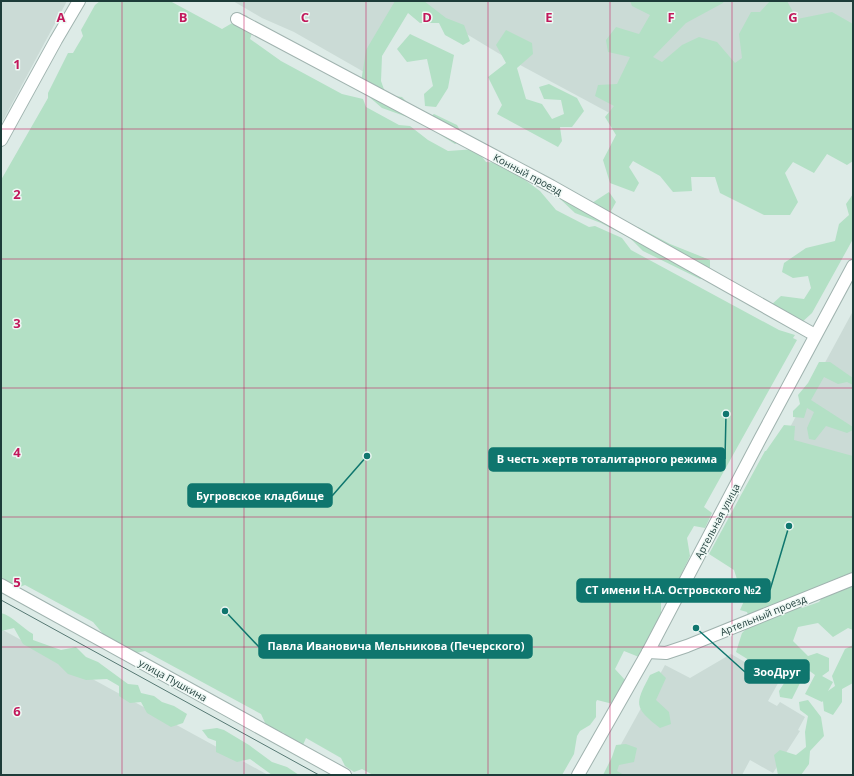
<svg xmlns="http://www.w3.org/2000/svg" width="854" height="776" font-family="'Open Sans',sans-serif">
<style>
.built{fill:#cbdbd6}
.green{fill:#b3e0c5}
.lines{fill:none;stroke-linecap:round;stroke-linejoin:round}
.minor-casing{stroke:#a0b3af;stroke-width:14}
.minor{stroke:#fff;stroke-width:12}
.tram{stroke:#577974;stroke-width:1}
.grid{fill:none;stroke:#c2185b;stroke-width:1;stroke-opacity:0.55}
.labels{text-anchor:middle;stroke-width:3;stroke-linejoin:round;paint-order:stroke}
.street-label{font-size:10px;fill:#1d3c39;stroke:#eef8f4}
.grid-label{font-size:13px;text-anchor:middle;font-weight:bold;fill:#c2185b;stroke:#eef8f4;stroke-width:3;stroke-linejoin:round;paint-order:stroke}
.leader{fill:none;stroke:#0f766e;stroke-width:1.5}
.callout-dot{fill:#0f766e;stroke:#eef8f4;stroke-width:1.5}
.callout{fill:#0f766e;stroke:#0f766e;stroke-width:1.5}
.callout-label{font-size:11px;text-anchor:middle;font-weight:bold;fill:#fff}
</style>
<rect width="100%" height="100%" fill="#ddebe7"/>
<g class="built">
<polygon points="1,1 67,1 1,124"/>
<polygon points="233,1 401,1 364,72 294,32 262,18"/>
<polygon points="412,1 853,1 853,138 630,124 498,53"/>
<polygon points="853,311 853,460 782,442"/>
<polygon points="1,629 268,775 1,775"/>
<polygon points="731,654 772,678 775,674 781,678 768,701 777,706 780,702 805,717 798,730 800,731 773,773 750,760 742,775 604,775 665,665 690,678"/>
</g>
<g class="green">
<polygon points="100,1 170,1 222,29 246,15 255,24 250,39 281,61 342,94 363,99 366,107 399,125 410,126 428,140 448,151 476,149 486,162 502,163 540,191 556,210 589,227 595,226 622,238 631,250 779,330 795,335 793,338 797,340 704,507 712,513 705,528 694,526 687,538 690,556 674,590 661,602 661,618 639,657 624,651 615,669 625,680 613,704 597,700 596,702 596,717 590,725 580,731 577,736 574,754 562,775 373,775 362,769 354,772 345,766 341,758 306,738 303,745 289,741 284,733 267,727 261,714 145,651 136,653 109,641 93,622 25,585 14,589 1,582 1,180 48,98 48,93 68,53 73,53 83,36 81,30 95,5"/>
<polygon points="395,1 424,1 446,18 464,25 470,41 463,45 445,35 439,23 420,23 408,13 382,56 381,81 386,95 402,97 415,111 410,118 382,108 360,89 366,50"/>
<polygon points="630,1 724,1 723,3 686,23 653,57 662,62 682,45 699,37 717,42 735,63 742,58 739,34 751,12 760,12 770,1 787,1 797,19 832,12 853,24 853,161 847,165 827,154 814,173 793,162 785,173 798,202 790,215 764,215 720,193 715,177 691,177 692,191 673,192 660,176 633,161 629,167 639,183 634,192 610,183 603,160 616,135 605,117 614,106 595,96 598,85 617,84 630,57 608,52 606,40 616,27 639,34 650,15 632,6"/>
<polygon points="506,30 532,43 533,54 517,68 526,99 542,104 552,119 564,114 561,100 544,99 539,87 549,84 577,98 584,111 572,127 560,127 562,141 558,147 497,114 502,105 488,77 506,63 496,45"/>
<polygon points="410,34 454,55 448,88 436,107 425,106 424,94 433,86 427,59 407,62 397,49"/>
<polygon points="434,114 457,125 465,139 455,144 426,126 427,119"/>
<polygon points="566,187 592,203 609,192 616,202 611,211 627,229 638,227 670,244 710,260 710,273 700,279 643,251 630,238 601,223 575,213 557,196 559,188"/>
<polygon points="853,194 853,239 812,313 800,324 770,306 781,296 804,299 811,288 808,276 793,278 782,272 784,263 806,248 835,241 839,224 849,215 846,204"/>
<polygon points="819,362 830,362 853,378 853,385 847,382 838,384 824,377 811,400 853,427 853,430 847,433 826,426 815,440 809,439 807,428 814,412 807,408 804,418 793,417 793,411 800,404 798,395 808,383"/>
<polygon points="784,425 795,426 794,440 853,456 853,572 748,615 747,612 740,610 744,601 734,570 709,554 765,451 766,451"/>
<polygon points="853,576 853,630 848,628 833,637 818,623 798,627 793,641 808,656 817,653 829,658 829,671 822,676 833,682 828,691 835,686 832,676 845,649 853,645 853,683 842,689 842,702 833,715 824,711 823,701 822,702 805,694 815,675 807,669 792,699 780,697 779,691 790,674 783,669 767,671 736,652 742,633 756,619 771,619 788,608 802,608 819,602 827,591"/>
<path d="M1 613C13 616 22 628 33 634V640L61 650 76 647 86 657 98 662 128 684 138 685 141 693 154 696 162 702 174 706 187 714 183 723 171 727 147 713 141 702 130 703 119 696V686L107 679 86 680 68 674 58 664 23 644 14 628 1 631Z"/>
<path d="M659 671 666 678 656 700 669 712 671 724 660 728C633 707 635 704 650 675Z"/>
<polygon points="808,700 821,717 824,736 810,751 809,764 801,775 778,775 774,755 780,750 796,755 806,747 805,732 808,716 800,710 799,702"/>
<polygon points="217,728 224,730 249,745 272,762 287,767 299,775 272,775 250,759 237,762 216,752 216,741 208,738 202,730"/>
<polygon points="626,744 637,748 634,762 619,765 617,771 624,775 603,775 612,757 616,745"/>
</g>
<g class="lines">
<defs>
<g id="minor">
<polyline points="237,19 551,186 815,335"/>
<polyline points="1,140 56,40 79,1"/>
<polyline points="1,585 345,775"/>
<polyline points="648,652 666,653 687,646 853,579"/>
<polyline points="578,775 648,652 760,439 853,266"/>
</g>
</defs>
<use href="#minor" class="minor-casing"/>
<use href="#minor" class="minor"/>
<polyline class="tram" points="1,600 319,775"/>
</g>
<path class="grid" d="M122 1V775M244 1V775M366 1V775M488 1V775M610 1V775M732 1V775M1 129H853M1 259H853M1 388H853M1 517H853M1 647H853"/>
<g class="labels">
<g class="street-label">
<text transform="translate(528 174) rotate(28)" y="4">Конный проезд</text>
<text transform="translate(717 521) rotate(-62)" y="4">Артельная улица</text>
<text transform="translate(763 615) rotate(-22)" y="4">Артельный проезд</text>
<text transform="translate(173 680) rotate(29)" y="4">улица Пушкина</text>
</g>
</g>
<g class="grid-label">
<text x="61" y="22">A</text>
<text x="183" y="22">B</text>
<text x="305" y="22">C</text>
<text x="427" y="22">D</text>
<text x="549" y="22">E</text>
<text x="671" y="22">F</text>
<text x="793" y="22">G</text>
<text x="17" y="69">1</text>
<text x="17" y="199">2</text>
<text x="17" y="328">3</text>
<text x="17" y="457">4</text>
<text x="17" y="587">5</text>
<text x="17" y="716">6</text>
</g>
<path class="leader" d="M726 414L725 459M367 456L332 496M789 526L770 590M225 611L259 647M696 628L745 672"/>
<g class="callout-dot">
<circle cx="726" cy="414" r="4"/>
<circle cx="367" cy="456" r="4"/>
<circle cx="789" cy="526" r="4"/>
<circle cx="225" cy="611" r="4"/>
<circle cx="696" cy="628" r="4"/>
</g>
<g class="callout">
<rect x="489" y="448" width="236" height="23" rx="4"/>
<rect x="188" y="484" width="144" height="23" rx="4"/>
<rect x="577" y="579" width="193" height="23" rx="4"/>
<rect x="259" y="635" width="273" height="23" rx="4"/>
<rect x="745" y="660" width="64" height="23" rx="4"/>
</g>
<g class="callout-label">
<text x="607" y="463">В честь жертв тоталитарного режима</text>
<text x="260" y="500">Бугровское кладбище</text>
<text x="673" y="594">СТ имени Н.А. Островского №2</text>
<text x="396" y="650">Павла Ивановича Мельникова (Печерского)</text>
<text x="777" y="676">ЗооДруг</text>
</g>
<rect width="854" height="776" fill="none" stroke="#1d3c39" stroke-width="4"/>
</svg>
